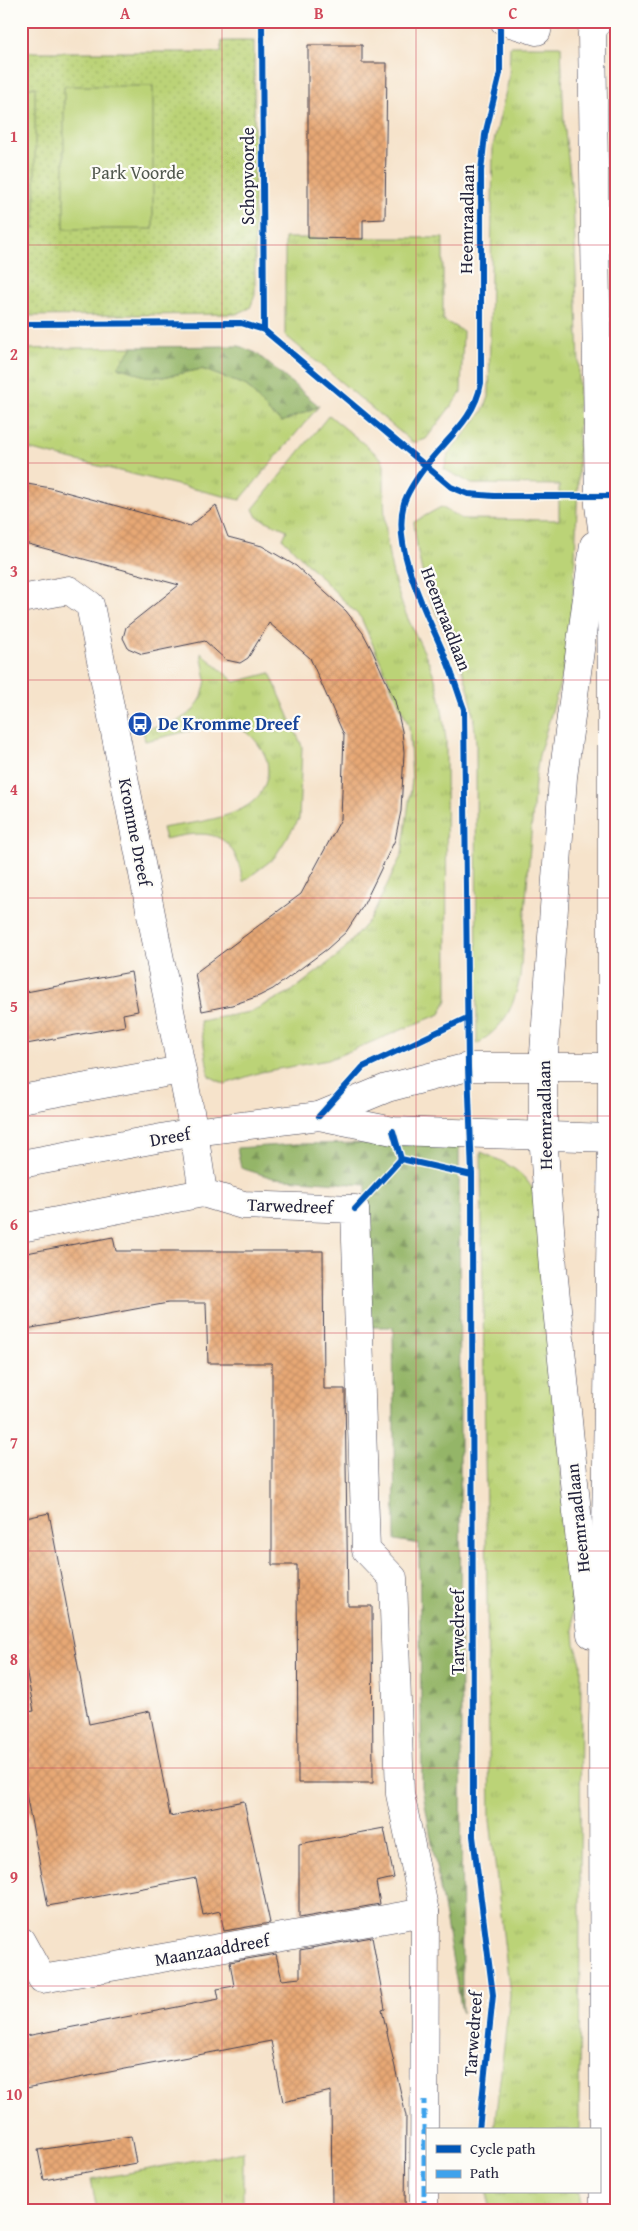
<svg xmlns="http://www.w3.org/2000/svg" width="638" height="2231" font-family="'Gentium Book Plus',serif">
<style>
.grass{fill:url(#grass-tufts);stroke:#6e7a59}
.forest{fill:url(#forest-firs);stroke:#5b6c52}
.park{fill:url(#park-dots);stroke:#6e7a59}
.pitch{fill:#bbd377;stroke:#6e7a59}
.building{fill:url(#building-cross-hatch)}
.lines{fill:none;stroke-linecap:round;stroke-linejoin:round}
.street-casing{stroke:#423f51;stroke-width:29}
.secondary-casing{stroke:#423f51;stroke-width:29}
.street{stroke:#fff;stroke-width:28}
.secondary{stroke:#fff;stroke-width:28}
.quiet{stroke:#3ea2ec;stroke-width:5;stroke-dasharray:10 5;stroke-linecap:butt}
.cycleway-casing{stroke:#fdfcf7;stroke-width:9}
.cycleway{stroke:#0057b8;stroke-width:6}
.grid{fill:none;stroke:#d1495b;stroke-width:1;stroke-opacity:0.55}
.labels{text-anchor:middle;stroke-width:4.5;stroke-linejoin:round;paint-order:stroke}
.park-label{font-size:18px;fill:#50574d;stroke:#fdfcf7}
.street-label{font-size:18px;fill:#22223b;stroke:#fdfcf7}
.transit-label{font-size:18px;font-weight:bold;fill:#164399;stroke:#fdfcf7;text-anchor:start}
.neatline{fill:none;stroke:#d1495b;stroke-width:2}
.grid-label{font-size:16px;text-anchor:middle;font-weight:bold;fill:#d1495b}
</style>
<defs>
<pattern id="grass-tufts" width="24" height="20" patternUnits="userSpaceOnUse" patternTransform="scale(1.25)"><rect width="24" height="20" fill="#bbd377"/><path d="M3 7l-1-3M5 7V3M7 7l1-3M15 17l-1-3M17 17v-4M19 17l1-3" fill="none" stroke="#a0b568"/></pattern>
<pattern id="forest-firs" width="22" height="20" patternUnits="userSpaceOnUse" patternTransform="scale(1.25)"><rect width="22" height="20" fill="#94b568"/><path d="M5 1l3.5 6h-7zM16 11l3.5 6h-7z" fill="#789357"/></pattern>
<pattern id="park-dots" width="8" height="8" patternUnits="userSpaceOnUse" patternTransform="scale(1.25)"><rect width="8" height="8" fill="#bbd377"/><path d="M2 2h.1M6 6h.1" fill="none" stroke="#a0b568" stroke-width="1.8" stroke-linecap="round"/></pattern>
<pattern id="building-cross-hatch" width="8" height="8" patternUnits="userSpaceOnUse" patternTransform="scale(1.25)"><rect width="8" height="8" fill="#e7a875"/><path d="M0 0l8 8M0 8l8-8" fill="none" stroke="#c69066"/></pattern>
</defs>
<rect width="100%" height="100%" fill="#fdfcf7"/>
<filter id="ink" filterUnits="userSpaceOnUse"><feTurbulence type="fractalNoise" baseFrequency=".02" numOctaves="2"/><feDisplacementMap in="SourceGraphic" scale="10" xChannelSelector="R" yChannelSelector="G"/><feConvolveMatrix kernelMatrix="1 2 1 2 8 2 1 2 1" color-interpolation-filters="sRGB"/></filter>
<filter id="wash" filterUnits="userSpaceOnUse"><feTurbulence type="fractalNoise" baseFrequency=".0096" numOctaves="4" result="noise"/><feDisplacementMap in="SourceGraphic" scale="20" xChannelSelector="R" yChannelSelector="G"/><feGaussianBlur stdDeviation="1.12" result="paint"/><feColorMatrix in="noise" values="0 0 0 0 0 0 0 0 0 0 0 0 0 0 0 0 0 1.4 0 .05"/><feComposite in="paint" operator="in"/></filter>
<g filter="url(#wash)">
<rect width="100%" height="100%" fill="#f6e3cb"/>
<g class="grass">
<path d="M510 46H561L564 123 573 200 575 246 579 366 578 482 574 583 570 632 563 673 539 755 535 782 520 977C513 1009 505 1026 477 1044L476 743C474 720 472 697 464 675 457 652 446 633 436 612 423 583 417 553 414 522L441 507 462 519 559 520V485L472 484 444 469 448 455 483 411 489 397 493 146 509 78Z"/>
<polygon points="285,238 443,238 443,320 463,331 461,393 426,439 417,442 412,442 285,335"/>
<polygon points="133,347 119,368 163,377 202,369 247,386 271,414 282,422 319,406 240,500 28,449 21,450 21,349"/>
<path d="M329 415 381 458 384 464C384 508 384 550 398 592 406 621 423 645 433 673 441 695 443 717 446 740L447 1000 440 1014 328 1060 261 1072 225 1084 209 1076 200 1021 250 1012 292 991 340 954 371 918 402 854 412 780 409 726 361 618 283 539 287 530 257 517 253 509Z"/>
<path d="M201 653 235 682 270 673 302 746 299 819 274 858 243 882C234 830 210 829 165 839L162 828C194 822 254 819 265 784 268 776 269 767 266 758 260 744 251 732 235 727 217 722 166 737 145 741L143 729 175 723 194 710 202 697 206 680Z"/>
<path d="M481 1152C509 1164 528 1173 539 1202L575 1644 581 1663 579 2130H494L510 1995 490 1820Z"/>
<polygon points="243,2151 243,2210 97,2210 91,2180"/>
<rect x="488" y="2192" width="91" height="18"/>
</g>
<g class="forest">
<polygon points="239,346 256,353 319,406 282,422 271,414 247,386 202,369 163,377 145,376 118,367 133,347"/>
<polygon points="459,1142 462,2013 422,1787 419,1544 395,1540 393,1327 367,1327 366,1185 273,1178 241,1168 237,1148 297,1144"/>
</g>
<polygon class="park" points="222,41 254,41 255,295 250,308 236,314 21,316 21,52 221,52"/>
<g class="pitch">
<rect x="64" y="86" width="89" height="143"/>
<rect x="21" y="87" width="14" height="141"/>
</g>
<g id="blocks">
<g class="building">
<polygon points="308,45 362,45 362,63 387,63 385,219 363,220 363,239 308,238"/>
<polygon points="21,483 51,488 190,526 216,505 228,537 262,546 296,566 346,611 363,633 372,650 395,701 402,731 404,752 401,811 395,840 363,906 346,932 327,949 273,989 259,996 232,1005 202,1011 195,973 301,894 341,819 344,735 310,658 269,623 248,658 240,663 226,660 205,641 142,654 128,648 123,638 126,627 179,585 21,542"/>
<polygon points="131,972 138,1011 123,1014 125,1026 21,1045 21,993"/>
<polygon points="113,1237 116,1251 323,1251 324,1389 345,1389 348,1606 372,1606 373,1783 298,1783 297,1565 272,1565 272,1363 208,1363 206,1303 168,1303 21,1330 21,1254"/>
<polygon points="49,1513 89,1724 150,1711 170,1816 244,1801 270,1923 224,1931 220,1911 203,1915 196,1878 48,1906 21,1768 21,1713 34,1711 21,1643 21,1519"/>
<polygon points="384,1828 394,1878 376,1882 380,1904 299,1918 299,1844"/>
<polygon points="372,1937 385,2009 382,2010 406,2116 405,2210 332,2210 331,2091 283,2102 271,2041 21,2089 21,2037 219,1999 217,1989 234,1986 230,1962 276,1954 282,1980 300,1978 300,1950"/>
<polygon points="131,2136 136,2163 44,2180 38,2150"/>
</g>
</g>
</g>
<g filter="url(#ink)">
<use href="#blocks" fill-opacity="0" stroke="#423f51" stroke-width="1"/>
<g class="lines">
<defs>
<g id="street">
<polyline points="504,21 537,31"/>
<polyline points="21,599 69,590 90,605 194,1132 203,1193 243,1205 355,1209 366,1550 393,1578 400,1794 425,1912 424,2210"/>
<polyline points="21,1099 181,1070"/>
<polyline points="21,1228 203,1193"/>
<polyline points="21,1941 42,1979 425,1912"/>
</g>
<g id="secondary">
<polyline points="597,21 592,33 599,505 611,597 612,693 612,1138 603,1725 604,2210"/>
<polyline points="319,1116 393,1131 612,1138"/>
<polyline points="21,1164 194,1132 319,1116 387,1088 468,1067 613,1067"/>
<polyline points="591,1634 581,1553 553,1268 543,1135 543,1068 563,777 594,545"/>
</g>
</defs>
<use href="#street" class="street-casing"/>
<use href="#secondary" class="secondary-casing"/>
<use href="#street" class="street"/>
<use href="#secondary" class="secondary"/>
<polyline class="quiet" points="424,2210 424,2100"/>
<defs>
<g id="cycleway">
<polyline points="262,21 264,330"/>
<polyline points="21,324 241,323 264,330 451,487 468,494 494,496 617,496"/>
<polyline points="319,1116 363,1067 467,1018"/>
<polyline points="393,1131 401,1159 472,1175"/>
<polyline points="355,1209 401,1159"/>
<path d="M479 2130 493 1995 473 1836 472 1175 468 1067 464 709C458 693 453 675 446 659 429 617 391 550 404 503 408 490 417 478 425 467 446 439 475 419 481 383V171L485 135 500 73V21"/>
</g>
</defs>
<use href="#cycleway" class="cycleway-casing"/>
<use href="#cycleway" class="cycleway"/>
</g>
</g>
<path class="grid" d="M222 21V2210M416 21V2210M21 245H617M21 463H617M21 680H617M21 898H617M21 1116H617M21 1333H617M21 1551H617M21 1768H617M21 1986H617"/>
<defs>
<symbol id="bus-disc" viewBox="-11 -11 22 22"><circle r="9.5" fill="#1a4fb4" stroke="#fdfcf7"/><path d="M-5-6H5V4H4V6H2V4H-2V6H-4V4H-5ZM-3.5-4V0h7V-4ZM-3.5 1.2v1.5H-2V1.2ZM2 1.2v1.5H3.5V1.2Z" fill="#fff"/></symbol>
</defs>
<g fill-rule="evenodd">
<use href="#bus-disc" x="126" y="710" width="28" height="28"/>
</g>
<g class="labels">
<g class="park-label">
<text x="138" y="179">Park Voorde</text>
</g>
<g class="street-label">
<text transform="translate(248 176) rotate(-90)" y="6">Schopvoorde</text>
<text transform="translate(467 219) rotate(-89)" y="6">Heemraadlaan</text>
<text transform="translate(446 619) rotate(69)" y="6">Heemraadlaan</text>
<text transform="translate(135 832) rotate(79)" y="6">Kromme Dreef</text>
<text transform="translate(545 1115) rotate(-91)" y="6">Heemraadlaan</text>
<text transform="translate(170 1137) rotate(-10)" y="6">Dreef</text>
<text transform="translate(290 1206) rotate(2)" y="6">Tarwedreef</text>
<text transform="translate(578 1518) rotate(-96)" y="6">Heemraadlaan</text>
<text transform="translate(458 1632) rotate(-90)" y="6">Tarwedreef</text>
<text transform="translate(212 1950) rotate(-10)" y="6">Maanzaaddreef</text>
<text transform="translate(473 2034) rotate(-86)" y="6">Tarwedreef</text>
</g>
<g class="transit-label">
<text x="158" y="730">De Kromme Dreef</text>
</g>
</g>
<rect width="638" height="2231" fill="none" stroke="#fdfcf7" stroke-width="55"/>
<rect x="426" y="2128" width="175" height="65" fill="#fdfcf7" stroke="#a5a5ac"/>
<rect x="436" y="2145" width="25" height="8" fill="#0057b8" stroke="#a5a5ac"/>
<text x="470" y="2154" font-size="15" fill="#22223b">Cycle path</text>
<rect x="436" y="2170" width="25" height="8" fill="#3ea2ec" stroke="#a5a5ac"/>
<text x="470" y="2178" font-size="15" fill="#22223b">Path</text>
<rect x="28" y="28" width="582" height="2176" class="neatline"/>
<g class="grid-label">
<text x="125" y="19">A</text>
<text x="319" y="19">B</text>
<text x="513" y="19">C</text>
<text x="14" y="142">1</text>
<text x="14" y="360">2</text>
<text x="14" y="577">3</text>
<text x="14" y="795">4</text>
<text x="14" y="1012">5</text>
<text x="14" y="1230">6</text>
<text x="14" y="1448">7</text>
<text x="14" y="1665">8</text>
<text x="14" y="1883">9</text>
<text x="14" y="2100">10</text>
</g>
</svg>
